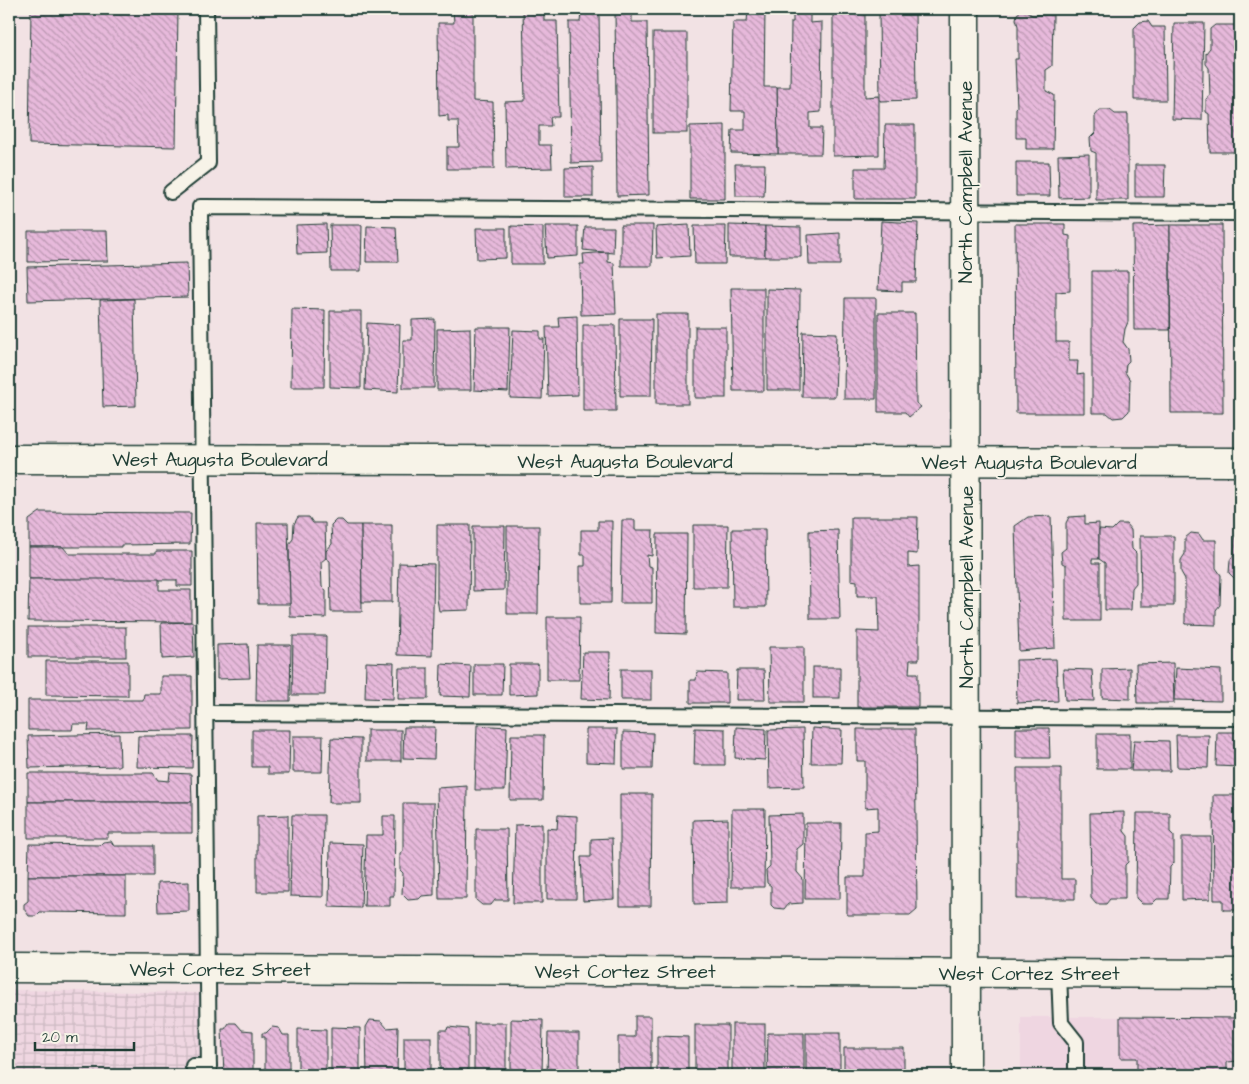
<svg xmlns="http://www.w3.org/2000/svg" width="1249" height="1084" font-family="'Architects Daughter',sans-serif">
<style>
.built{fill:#efd6e1}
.industrial{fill:url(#industrial-grid)}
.building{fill:url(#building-back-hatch);stroke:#1f3d34}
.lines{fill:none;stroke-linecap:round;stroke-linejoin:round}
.lane-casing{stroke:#1f3d34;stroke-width:18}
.street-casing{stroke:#1f3d34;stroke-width:31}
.secondary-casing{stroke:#1f3d34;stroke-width:31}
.lane{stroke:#f7f3e8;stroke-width:14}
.street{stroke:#f7f3e8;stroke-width:28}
.secondary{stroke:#f7f3e8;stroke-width:28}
.labels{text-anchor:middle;stroke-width:4;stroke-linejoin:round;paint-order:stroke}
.street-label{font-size:19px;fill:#1f3d34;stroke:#f7f3e8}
</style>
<defs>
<pattern id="industrial-grid" width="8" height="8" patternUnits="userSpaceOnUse" patternTransform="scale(1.25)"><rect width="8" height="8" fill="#efd6e1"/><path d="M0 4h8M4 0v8" fill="none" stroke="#ccb9c2"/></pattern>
<pattern id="building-back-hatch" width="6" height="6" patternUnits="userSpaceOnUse" patternTransform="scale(1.25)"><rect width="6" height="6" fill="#e7b9db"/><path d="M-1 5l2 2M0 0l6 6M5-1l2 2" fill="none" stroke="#bb98b2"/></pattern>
</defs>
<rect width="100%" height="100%" fill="#f2e2e4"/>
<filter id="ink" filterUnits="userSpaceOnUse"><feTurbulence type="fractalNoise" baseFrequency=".02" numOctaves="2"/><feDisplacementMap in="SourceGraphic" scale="10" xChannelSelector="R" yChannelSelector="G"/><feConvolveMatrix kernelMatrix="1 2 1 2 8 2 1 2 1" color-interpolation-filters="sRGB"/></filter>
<g filter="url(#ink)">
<rect class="built" x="1021" y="1017" width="219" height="58"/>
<polygon class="industrial" points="14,990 201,993 202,1075 10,1075 9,995"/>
<g class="building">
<polygon points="31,9 178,9 176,147 29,144"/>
<polygon points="453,9 473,9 473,101 493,102 494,169 447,169 447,147 459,147 458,121 448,121 448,115 439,116 438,23 454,23"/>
<polygon points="523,9 544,9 544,21 557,21 559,117 550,117 551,126 539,126 539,145 551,145 552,168 506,169 505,102 525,101"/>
<polygon points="793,9 810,9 810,23 822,22 821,112 810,113 810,128 822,128 821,154 778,154 777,87 790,87 791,22 793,22"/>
<polygon points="615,10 632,10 632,22 647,22 649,195 617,196"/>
<polygon points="748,10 765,10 764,87 777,87 778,154 731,153 732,130 745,130 745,111 731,111 733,22 747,22"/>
<polygon points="865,10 865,97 879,96 879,155 833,156 833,11"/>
<polygon points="879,11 915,11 916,100 880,101"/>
<polygon points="1021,11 1026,11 1032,15 1053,15 1052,66 1046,70 1046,91 1054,95 1053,149 1026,149 1026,138 1016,138 1016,108 1017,107 1015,59 1018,59 1018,26 1016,19 1017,14"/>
<polygon points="599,12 601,162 571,163 569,22 580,22 581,13"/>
<polygon points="1148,21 1152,27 1165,27 1166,100 1134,100 1134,28 1140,22"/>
<polygon points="1174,23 1204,23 1202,120 1172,119"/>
<polygon points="1215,25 1240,25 1240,152 1210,152 1209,114 1206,112 1206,99 1210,96 1209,68 1206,64 1206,53 1210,48 1210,29"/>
<rect x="653" y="33" width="34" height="100"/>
<polygon points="1100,110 1110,110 1115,114 1128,114 1128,200 1096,200 1096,153 1091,151 1090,138 1095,133 1095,116"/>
<polygon points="725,125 725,199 690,199 690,126"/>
<polygon points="885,125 915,125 915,199 855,199 855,168 884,168"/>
<polygon points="1089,154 1089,197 1059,198 1058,155"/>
<polygon points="1016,162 1049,162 1050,196 1016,196"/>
<polygon points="735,164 765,164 764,196 736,196"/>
<polygon points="1135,165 1165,165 1164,197 1135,197"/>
<polygon points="593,167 593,197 565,197 565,168"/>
<polygon points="881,221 918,223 916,282 902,282 902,291 878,290"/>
<polygon points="326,224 327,253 297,254 296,225"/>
<polygon points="1015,224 1065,224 1065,235 1070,236 1070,291 1056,292 1056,342 1069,342 1069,361 1078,361 1077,375 1084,374 1084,413 1016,413"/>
<polygon points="330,225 362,225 361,271 331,271"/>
<polygon points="621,225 653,225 652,266 621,266"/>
<polygon points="689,225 690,256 657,258 656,227"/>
<polygon points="729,225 765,226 765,257 729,257"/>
<polygon points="1170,225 1170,330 1134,330 1133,226"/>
<polygon points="1170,225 1222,225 1223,413 1171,413"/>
<polygon points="367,226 396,227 398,262 366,262"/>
<polygon points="511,226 543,227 543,264 511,264"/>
<polygon points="545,226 578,226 578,256 547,258"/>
<polygon points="694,226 726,226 725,264 695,264"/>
<polygon points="765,226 801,227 801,257 765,257"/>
<polygon points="585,227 614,227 613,253 583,250"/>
<polygon points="476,228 506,228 506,258 477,259"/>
<polygon points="28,231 107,231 108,261 28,262"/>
<polygon points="840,233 840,265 809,265 808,235"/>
<polygon points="608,252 608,262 614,263 616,314 581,315 580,264 584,264 583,254"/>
<polygon points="187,263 188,297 28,301 27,267"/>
<polygon points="1092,271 1128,271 1128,322 1125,329 1123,342 1128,349 1129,361 1126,364 1125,372 1130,380 1129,411 1123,417 1113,418 1107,413 1092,413"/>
<polygon points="731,288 764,288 764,391 733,391"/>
<polygon points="767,289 800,290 799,390 767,390"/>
<polygon points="845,298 876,298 876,399 844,399"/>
<polygon points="134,299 136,406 103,407 100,300"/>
<polygon points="1239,303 1240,303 1240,405 1238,405"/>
<polygon points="292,309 325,310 324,387 291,387"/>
<polygon points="330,311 361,311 361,388 330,387"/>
<polygon points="878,313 915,313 916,403 921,407 909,417 905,412 878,412"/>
<rect x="656" y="314" width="32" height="90"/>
<polygon points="577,316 578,395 548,396 546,327 559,327 558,317"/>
<polygon points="435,319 434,388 403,388 403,340 412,340 412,320"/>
<polygon points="620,319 652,319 651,396 620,396"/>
<polygon points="367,323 400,325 398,392 365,390"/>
<polygon points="583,325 615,325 616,411 583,411"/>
<polygon points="476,327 510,327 508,392 474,390"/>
<rect x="695" y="327" width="31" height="71"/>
<polygon points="470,328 471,390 437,390 437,329"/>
<polygon points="513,330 540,331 540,339 544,339 542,399 510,398"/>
<polygon points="803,332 837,333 835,397 802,397"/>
<polygon points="40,512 191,513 190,544 121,545 121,547 29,547 29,520"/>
<polygon points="1051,516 1055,648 1019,651 1015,526 1028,517"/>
<polygon points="1085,516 1085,524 1099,523 1099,559 1092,559 1092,563 1100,563 1100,621 1066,621 1066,565 1062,563 1061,552 1066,548 1066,523 1069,517"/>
<polygon points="298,517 309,517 313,523 325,523 326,558 321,562 322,587 326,590 326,618 290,617 289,544 293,539 294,524"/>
<polygon points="851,517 918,517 917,554 908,553 908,567 919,566 919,660 910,660 909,673 918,673 918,707 857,707 857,631 879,632 878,596 857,596 857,581 851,580"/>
<polygon points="336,520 342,520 347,525 361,525 362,612 331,612 330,561 326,558 326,551 332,544 331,525"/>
<polygon points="622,520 635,520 635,530 653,530 652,556 647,555 648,566 652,567 652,603 620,603"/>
<polygon points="598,521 612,521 611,603 580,603 580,566 585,566 585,555 581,555 581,530 598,530"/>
<polygon points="257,523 288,523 290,604 258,604"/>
<polygon points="1118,524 1126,524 1131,530 1132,549 1136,553 1136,583 1132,588 1131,610 1105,610 1105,563 1099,559 1099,529 1112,530"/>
<polygon points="361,525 392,525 392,602 362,602"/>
<polygon points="437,525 470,525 469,610 439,611 437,599"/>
<polygon points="693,525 728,525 727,587 693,587"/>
<polygon points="473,526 505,526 504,590 473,591"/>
<polygon points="507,526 539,526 538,614 507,614"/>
<polygon points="732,529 765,529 766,607 733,607"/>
<polygon points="838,530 840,619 810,619 809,531"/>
<polygon points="1191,533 1199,534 1203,540 1216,540 1216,568 1221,575 1220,605 1216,610 1216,625 1185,624 1185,579 1181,572 1181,560 1185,554 1185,538"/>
<polygon points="657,534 687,534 686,634 656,633"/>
<polygon points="1239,534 1240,534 1240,625 1234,625 1235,579 1229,573 1230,560 1234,554 1235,538"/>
<polygon points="1140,536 1174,536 1174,606 1141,606"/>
<polygon points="29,547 63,547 69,554 156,554 156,551 192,551 192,586 177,586 177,580 29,579"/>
<polygon points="399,563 434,564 432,656 397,655"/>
<polygon points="29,579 159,579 159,590 191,590 191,622 28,621"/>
<polygon points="547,617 580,617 579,680 547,680"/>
<polygon points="193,622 194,657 162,659 161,623"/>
<rect x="28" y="627" width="98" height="30"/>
<polygon points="293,636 326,636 325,695 292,695"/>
<polygon points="248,644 250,678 217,679 217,645"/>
<polygon points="257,645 291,645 290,701 256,701"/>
<polygon points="769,647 804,647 804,702 770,702"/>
<polygon points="583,652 610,652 609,700 581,699"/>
<polygon points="1056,659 1058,701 1017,703 1016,660"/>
<polygon points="46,661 128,661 128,696 46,695"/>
<polygon points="366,662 394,663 393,699 365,698"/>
<polygon points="1173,663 1174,703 1137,703 1136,664"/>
<polygon points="441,664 471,666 470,697 440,696"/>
<polygon points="474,664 503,664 502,695 474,695"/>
<polygon points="509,664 538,664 538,694 509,695"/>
<rect x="813" y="667" width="27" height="31"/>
<polygon points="399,668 428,668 428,699 398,699"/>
<polygon points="1130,668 1130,699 1102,698 1102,669"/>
<polygon points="1176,668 1221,670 1221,701 1174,700"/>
<rect x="621" y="669" width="30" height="31"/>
<polygon points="1063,669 1092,670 1094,701 1065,700"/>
<polygon points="737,670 764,670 765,700 736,700"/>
<polygon points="697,672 727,673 727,703 690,703 690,680 696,680"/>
<polygon points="161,676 192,676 192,730 88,731 89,724 73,724 72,730 28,730 28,700 143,700 144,694 161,694"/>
<polygon points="477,725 507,727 505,790 475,790"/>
<polygon points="404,727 435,727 434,759 403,758"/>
<polygon points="736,727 766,729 765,760 735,758"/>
<polygon points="695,728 725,729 725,765 694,765"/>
<polygon points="812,728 842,730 841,763 811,763"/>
<polygon points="1016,728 1049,728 1050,758 1016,758"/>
<polygon points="586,729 617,729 616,763 586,762"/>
<polygon points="803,729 804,787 769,788 768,730"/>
<polygon points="857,729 915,729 917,909 910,915 847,915 847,877 865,877 865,832 878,831 878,807 865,808 865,761 857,761"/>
<polygon points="252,730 290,730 289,774 268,774 268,767 252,767"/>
<rect x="367" y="730" width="34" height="31"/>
<polygon points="623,732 653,733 652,769 623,769"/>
<polygon points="1217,732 1240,732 1240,767 1216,766"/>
<polygon points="119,734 120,766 29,768 28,736"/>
<rect x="1097" y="734" width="33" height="35"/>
<polygon points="511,735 544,735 543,800 510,800"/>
<polygon points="1176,735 1209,735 1208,768 1177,767"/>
<polygon points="138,736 193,736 192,768 137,767"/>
<polygon points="293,736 323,736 322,772 293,772"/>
<polygon points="331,738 361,739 361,803 329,803"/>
<polygon points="1134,740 1169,741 1170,771 1131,771"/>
<polygon points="1017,768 1061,768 1061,879 1075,879 1075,899 1017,899"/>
<polygon points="28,773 153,773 158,780 169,781 170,773 191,774 192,802 28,802"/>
<polygon points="467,786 466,899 439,899 437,788"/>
<polygon points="620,794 652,794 651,906 620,906"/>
<polygon points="1213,795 1240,795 1240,910 1223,910 1223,900 1214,900"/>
<polygon points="28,802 192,802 192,833 108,833 108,838 28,838"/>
<polygon points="403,803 434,803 434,895 422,896 419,899 408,900 402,894 403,873 400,870 400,853 403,851"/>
<polygon points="732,809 765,809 764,887 731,887"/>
<polygon points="1124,812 1124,831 1128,836 1128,862 1125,865 1125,899 1110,899 1106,904 1096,904 1091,898 1090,813"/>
<polygon points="1137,813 1170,813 1170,832 1174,836 1174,863 1170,867 1169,899 1157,899 1152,904 1142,904 1136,898"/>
<polygon points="803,814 803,844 797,849 797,872 803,879 803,903 788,904 784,909 774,908 771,905 771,886 767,883 766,870 770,866 769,815"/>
<polygon points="288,815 288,892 257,892 257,816"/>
<polygon points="292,815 324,815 323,897 290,896"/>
<polygon points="558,815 577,816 576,899 547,899 547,828 557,829"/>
<polygon points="383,816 395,816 394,896 390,896 390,906 364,906 366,835 383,835"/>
<polygon points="728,819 728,903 694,904 693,820"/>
<polygon points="806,823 841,823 840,899 805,899"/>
<polygon points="542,824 542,903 513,903 515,825"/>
<polygon points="476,829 507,829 508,900 495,900 491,905 482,905 476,900"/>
<polygon points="1182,837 1211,837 1210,899 1182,900"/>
<polygon points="612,838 614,899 583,901 581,857 591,857 591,839"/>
<polygon points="111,841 114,846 153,846 153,876 28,876 29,844 100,845 103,842"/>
<polygon points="330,843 363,844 361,908 329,907"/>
<polygon points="28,876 126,876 126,913 40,912 36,916 29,916 24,909 24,904 28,901"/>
<polygon points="189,882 189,911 158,912 157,883"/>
<polygon points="635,1016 651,1016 651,1075 618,1075 618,1037 635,1037"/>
<polygon points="1120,1017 1240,1018 1240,1061 1227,1062 1227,1075 1137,1075 1137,1058 1120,1058"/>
<polygon points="511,1019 543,1020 542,1075 511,1075"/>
<polygon points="370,1020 381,1021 387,1028 398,1027 397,1074 367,1075 366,1027"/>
<polygon points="229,1023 236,1023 242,1030 253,1031 253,1075 224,1075 222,1029 225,1029"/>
<rect x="474" y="1023" width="32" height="52"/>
<rect x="732" y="1024" width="33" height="51"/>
<rect x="695" y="1025" width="33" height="50"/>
<polygon points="272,1027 279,1028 283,1035 289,1035 289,1075 265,1075 265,1037 262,1037 262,1033 266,1033"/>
<polygon points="331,1027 360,1028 360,1075 331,1075"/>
<polygon points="448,1027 468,1029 468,1075 440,1075 440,1030 447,1030"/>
<polygon points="298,1029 326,1030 326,1075 298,1075"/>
<polygon points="548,1033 579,1033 579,1075 547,1075"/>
<polygon points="768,1033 804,1033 804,1075 767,1075"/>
<rect x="806" y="1033" width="34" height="42"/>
<polygon points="657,1036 688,1037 688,1075 657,1075"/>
<rect x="404" y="1037" width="27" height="38"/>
<polygon points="844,1048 904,1048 904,1071 914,1071 914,1075 844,1075"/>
</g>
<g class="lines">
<defs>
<g id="lane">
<polyline points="171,192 208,163 206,9"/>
<polyline points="205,713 1240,718"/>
<polyline points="1059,973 1061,1023 1076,1042 1076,1075"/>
<polyline points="193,1066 209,1066"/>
<polyline points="209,1075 200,207 1240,213"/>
</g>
<g id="street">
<polyline points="965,9 966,1075"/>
<polyline points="9,968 1240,974"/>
</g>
<polyline id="secondary" points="9,459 1240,462"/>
</defs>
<use href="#lane" class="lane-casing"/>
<use href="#street" class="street-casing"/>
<use href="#secondary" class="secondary-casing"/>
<use href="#lane" class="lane"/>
<use href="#street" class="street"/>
<use href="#secondary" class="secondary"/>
</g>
</g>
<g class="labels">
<g class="street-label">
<text transform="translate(965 182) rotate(-90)" y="7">North Campbell Avenue</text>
<text x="220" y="466">West Augusta Boulevard</text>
<text x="625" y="468">West Augusta Boulevard</text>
<text x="1029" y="469">West Augusta Boulevard</text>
<text transform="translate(966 587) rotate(-90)" y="7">North Campbell Avenue</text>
<text x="220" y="976">West Cortez Street</text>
<text x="625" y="978">West Cortez Street</text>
<text x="1029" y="980">West Cortez Street</text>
</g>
</g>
<rect width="1249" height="1084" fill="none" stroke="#f7f3e8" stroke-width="30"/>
<rect x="15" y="15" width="1219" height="1054" fill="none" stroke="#1f3d34" stroke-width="2" filter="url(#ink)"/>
<path d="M35 1042v8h99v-8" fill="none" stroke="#1f3d34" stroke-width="2.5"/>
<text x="42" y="1042" font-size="15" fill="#1f3d34" stroke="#f7f3e8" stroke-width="4" paint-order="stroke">20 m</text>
</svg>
